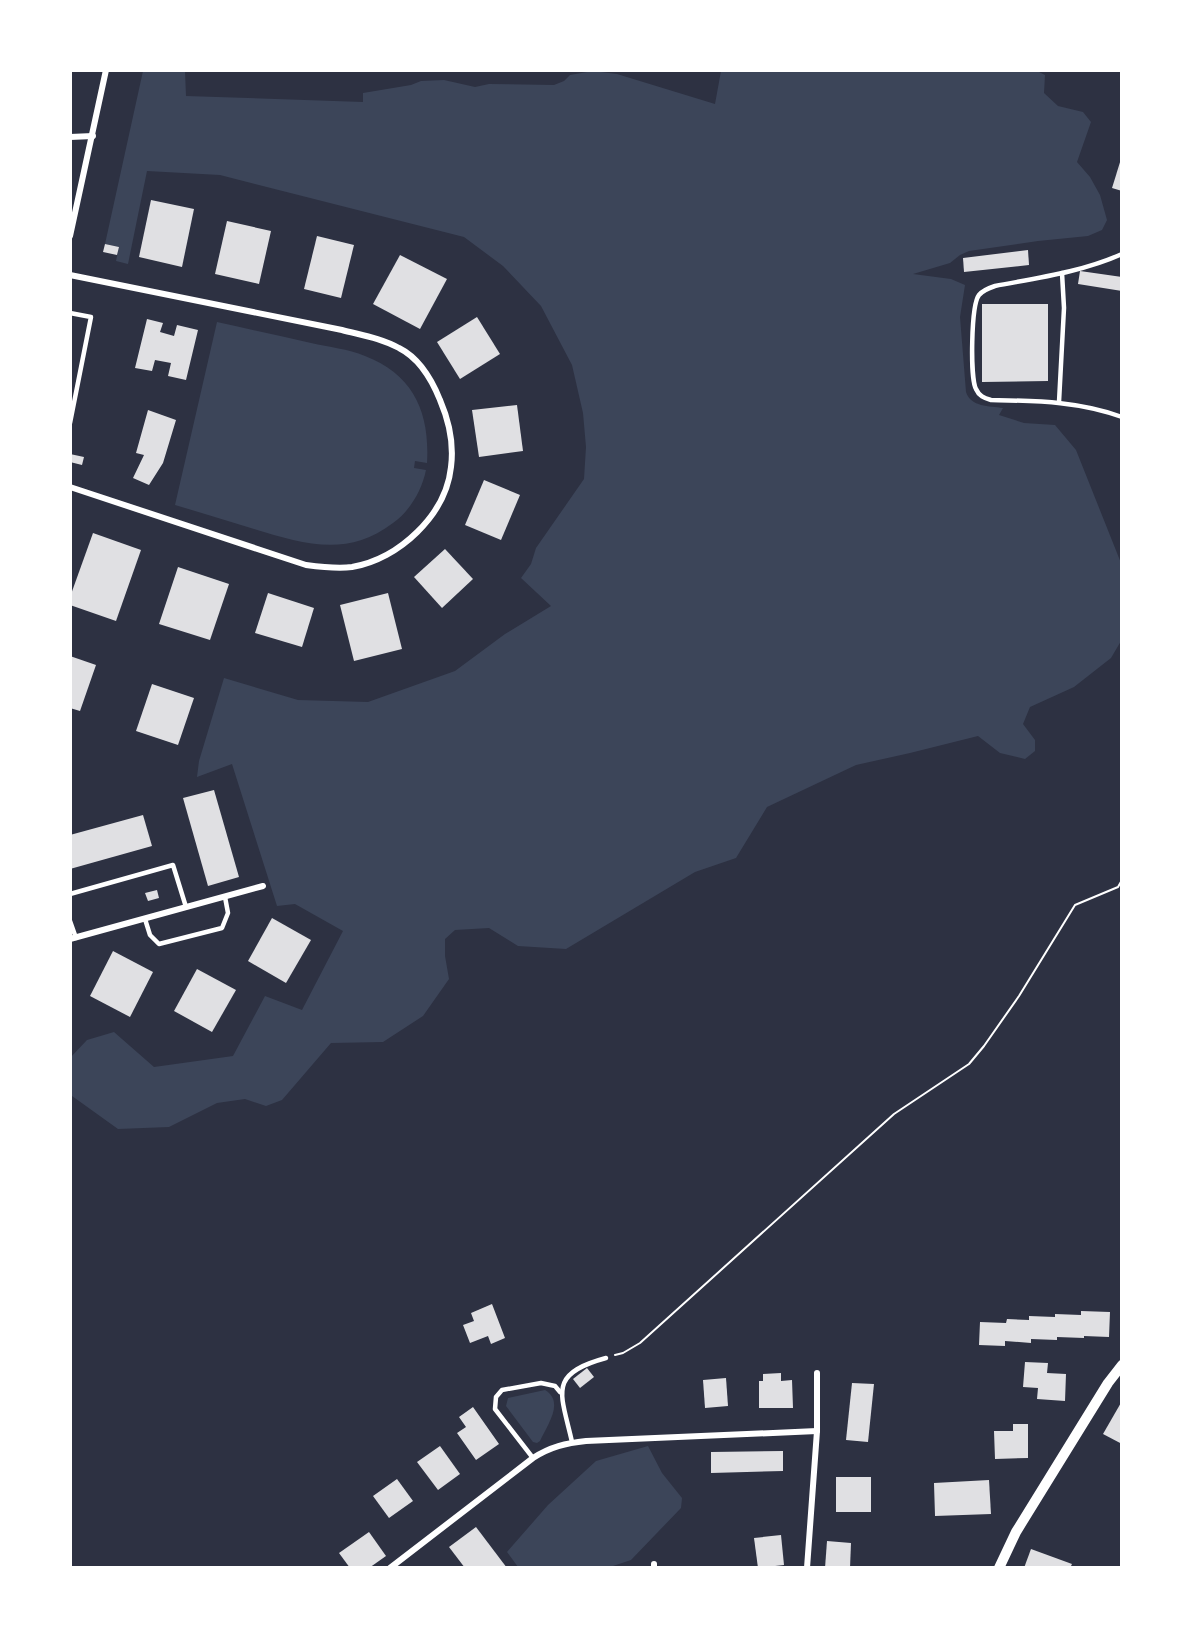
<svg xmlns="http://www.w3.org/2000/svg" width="1192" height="1638" font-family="'Space Grotesk',sans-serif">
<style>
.green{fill:#3c4559}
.building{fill:#e0e0e3}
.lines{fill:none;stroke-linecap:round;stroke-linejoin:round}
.path{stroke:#fff;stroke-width:2}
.service{stroke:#fff;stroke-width:4.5}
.minor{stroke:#fff;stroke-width:6}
.tertiary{stroke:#fff;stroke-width:10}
</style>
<rect width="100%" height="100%" fill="#2d3142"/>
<g class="green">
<path d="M1035 70 1045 75 1044 93 1058 106 1083 112 1091 122 1077 162 1090 177 1100 195 1107 220 1102 230 1088 236 1038 241 969 251 960 255 950 263 913 274 951 279 965 285 960 317 966 392C971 407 989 406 1003 408L999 415 1024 423 1055 425 1076 450 1121 563V641L1111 658 1074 687 1030 707 1023 724 1035 740V751L1025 759 1000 753 978 736 910 753 856 765 767 807 736 858 695 872 566 949 518 946 489 928 455 930 445 939V956L449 979 423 1016 383 1042 331 1043 282 1100 266 1106 245 1099 217 1103 169 1127 118 1129 72 1096 70 1058 87 1040 114 1032 154 1067 233 1056 265 996 302 1010 343 931 295 904 277 906 232 764 197 777 199 761 224 678 298 700 368 702 455 671 505 634 551 606 521 578 531 564 536 548 584 479 586 447 583 413 572 365 541 306 503 266 464 237 220 175 147 171 128 264 116 261 119 247 105 244 143 71H185L186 96 363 102V93L411 85 421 81 444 80 475 87 489 84 554 85 564 81 570 75 593 71 617 74 715 104 721 71Z"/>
<path d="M217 322C248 329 280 336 311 343 329 347 348 349 365 356 414 375 430 413 427 463L415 461 414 468 426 470C422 490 410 511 393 523 347 558 304 544 254 529 228 521 202 513 175 505Z"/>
<path d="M545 1390C565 1402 547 1425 540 1441L537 1443 533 1442 506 1406 508 1398Z"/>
<polygon points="648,1446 662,1473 682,1498 681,1508 631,1560 610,1567 518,1567 507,1552 548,1505 596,1461"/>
</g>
<g class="building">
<polygon points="1121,159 1122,159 1122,191 1112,188"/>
<polygon points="151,200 194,209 182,267 139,257"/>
<polygon points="227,221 271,231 259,284 215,274"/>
<polygon points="317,236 354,245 341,298 304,289"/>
<polygon points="105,244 119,247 117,255 103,252"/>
<polygon points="1028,250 1029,265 964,272 963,258"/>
<polygon points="400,255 447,279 420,329 373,304"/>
<polygon points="1080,271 1122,277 1122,291 1078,284"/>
<polygon points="982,304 1048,304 1048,381 982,382"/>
<polygon points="477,317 500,354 460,379 437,342"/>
<polygon points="147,319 163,323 160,332 174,336 177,325 198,330 186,380 168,376 171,363 155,360 152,371 135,368"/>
<polygon points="517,405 523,451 479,457 472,410"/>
<polygon points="148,410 176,420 163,463 149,485 133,478 144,455 136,453"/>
<polygon points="70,454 84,457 82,465 70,462"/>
<polygon points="484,480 520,495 501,540 465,525"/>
<polygon points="93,533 141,550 116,621 70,605 70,597"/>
<polygon points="445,549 473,579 442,608 414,577"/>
<polygon points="178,567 229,584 210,640 159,624"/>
<polygon points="268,593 314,608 302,647 255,633"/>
<polygon points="388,593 402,649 354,661 340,605"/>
<polygon points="70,656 96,665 80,711 70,708"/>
<polygon points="152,684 194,698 178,745 136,731"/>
<polygon points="214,790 239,877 208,886 183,798"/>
<polygon points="143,815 152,846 70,869 70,835"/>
<polygon points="157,890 159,898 148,901 145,893"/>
<polygon points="272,918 311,940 286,983 248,961"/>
<polygon points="113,951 153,972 130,1017 90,996"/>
<polygon points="197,969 236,990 212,1032 174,1011"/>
<polygon points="492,1304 505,1338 491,1344 488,1336 470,1343 463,1325 474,1321 471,1313"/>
<polygon points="1081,1311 1110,1312 1109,1337 1084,1336 1084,1338 1057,1337 1057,1340 1031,1339 1031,1343 1005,1341 1005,1346 979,1345 980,1322 1006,1323 1007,1319 1029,1320 1029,1316 1055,1317 1055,1314 1081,1315"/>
<polygon points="1025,1362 1048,1363 1047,1373 1066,1374 1065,1401 1037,1399 1038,1388 1023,1387"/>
<polygon points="587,1368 594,1377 580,1388 573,1379"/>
<polygon points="781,1373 781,1381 792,1380 793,1408 759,1408 759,1381 763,1381 763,1374"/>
<polygon points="726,1378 728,1406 705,1408 703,1380"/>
<polygon points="852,1383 874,1384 868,1442 846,1440"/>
<polygon points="1122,1401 1122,1444 1103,1434"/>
<polygon points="473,1407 499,1444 476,1460 457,1433 466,1427 459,1417"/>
<polygon points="1013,1424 1028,1424 1028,1458 995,1459 994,1431 1013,1431"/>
<polygon points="440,1446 460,1474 438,1490 417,1462"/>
<polygon points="783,1451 783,1471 711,1473 711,1452"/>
<rect x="836" y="1477" width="35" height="35"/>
<polygon points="397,1479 413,1501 389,1518 373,1496"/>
<polygon points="989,1480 991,1514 935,1516 934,1483"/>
<polygon points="476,1527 507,1568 465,1568 449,1547"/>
<polygon points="369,1532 386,1556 369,1568 350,1568 339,1553"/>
<polygon points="781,1535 784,1565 758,1568 754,1538"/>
<polygon points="827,1541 851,1543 850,1568 825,1568"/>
<polygon points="1031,1549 1072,1564 1070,1568 1024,1568"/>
</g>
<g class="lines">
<polyline class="path" points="615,1355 623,1353 640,1343 894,1114 969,1064 984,1046 1019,996 1075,905 1118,887 1122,880"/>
<g class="service">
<path d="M1122 254C1082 272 1037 278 995 286 989 288 983 290 979 295 971 305 970 378 976 389 979 396 984 398 991 400 1036 401 1078 401 1122 417"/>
<polyline points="70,313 91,317 70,423"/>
<polyline points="1059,402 1064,308 1062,273"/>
<polyline points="70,894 173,865 186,907"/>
<polyline points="145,919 150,935 159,944 222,928 228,913 225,897"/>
<polyline points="70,921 76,938"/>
<path d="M572 1442C561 1393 547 1374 606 1358"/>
<polyline points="533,1458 495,1409 496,1397 502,1390 541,1383 555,1386 560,1392"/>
</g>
<g class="minor">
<polyline points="70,137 93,136"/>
<polyline points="70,236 106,70"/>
<path d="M70 275 342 330C361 335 381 338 399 348 419 358 432 380 440 400 449 421 454 444 451 467 446 515 399 559 352 567 337 569 321 567 306 565L70 487"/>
<polyline points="70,939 263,886"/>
<polyline points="654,1564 654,1568"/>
<path d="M390 1568 533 1458C550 1447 566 1443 586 1441L817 1431"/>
<polyline points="807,1568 817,1431 817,1373"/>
</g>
<polyline class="tertiary" points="999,1568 1016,1532 1108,1383 1122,1365"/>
</g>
<rect width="1192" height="1638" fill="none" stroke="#ffffff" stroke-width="144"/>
</svg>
